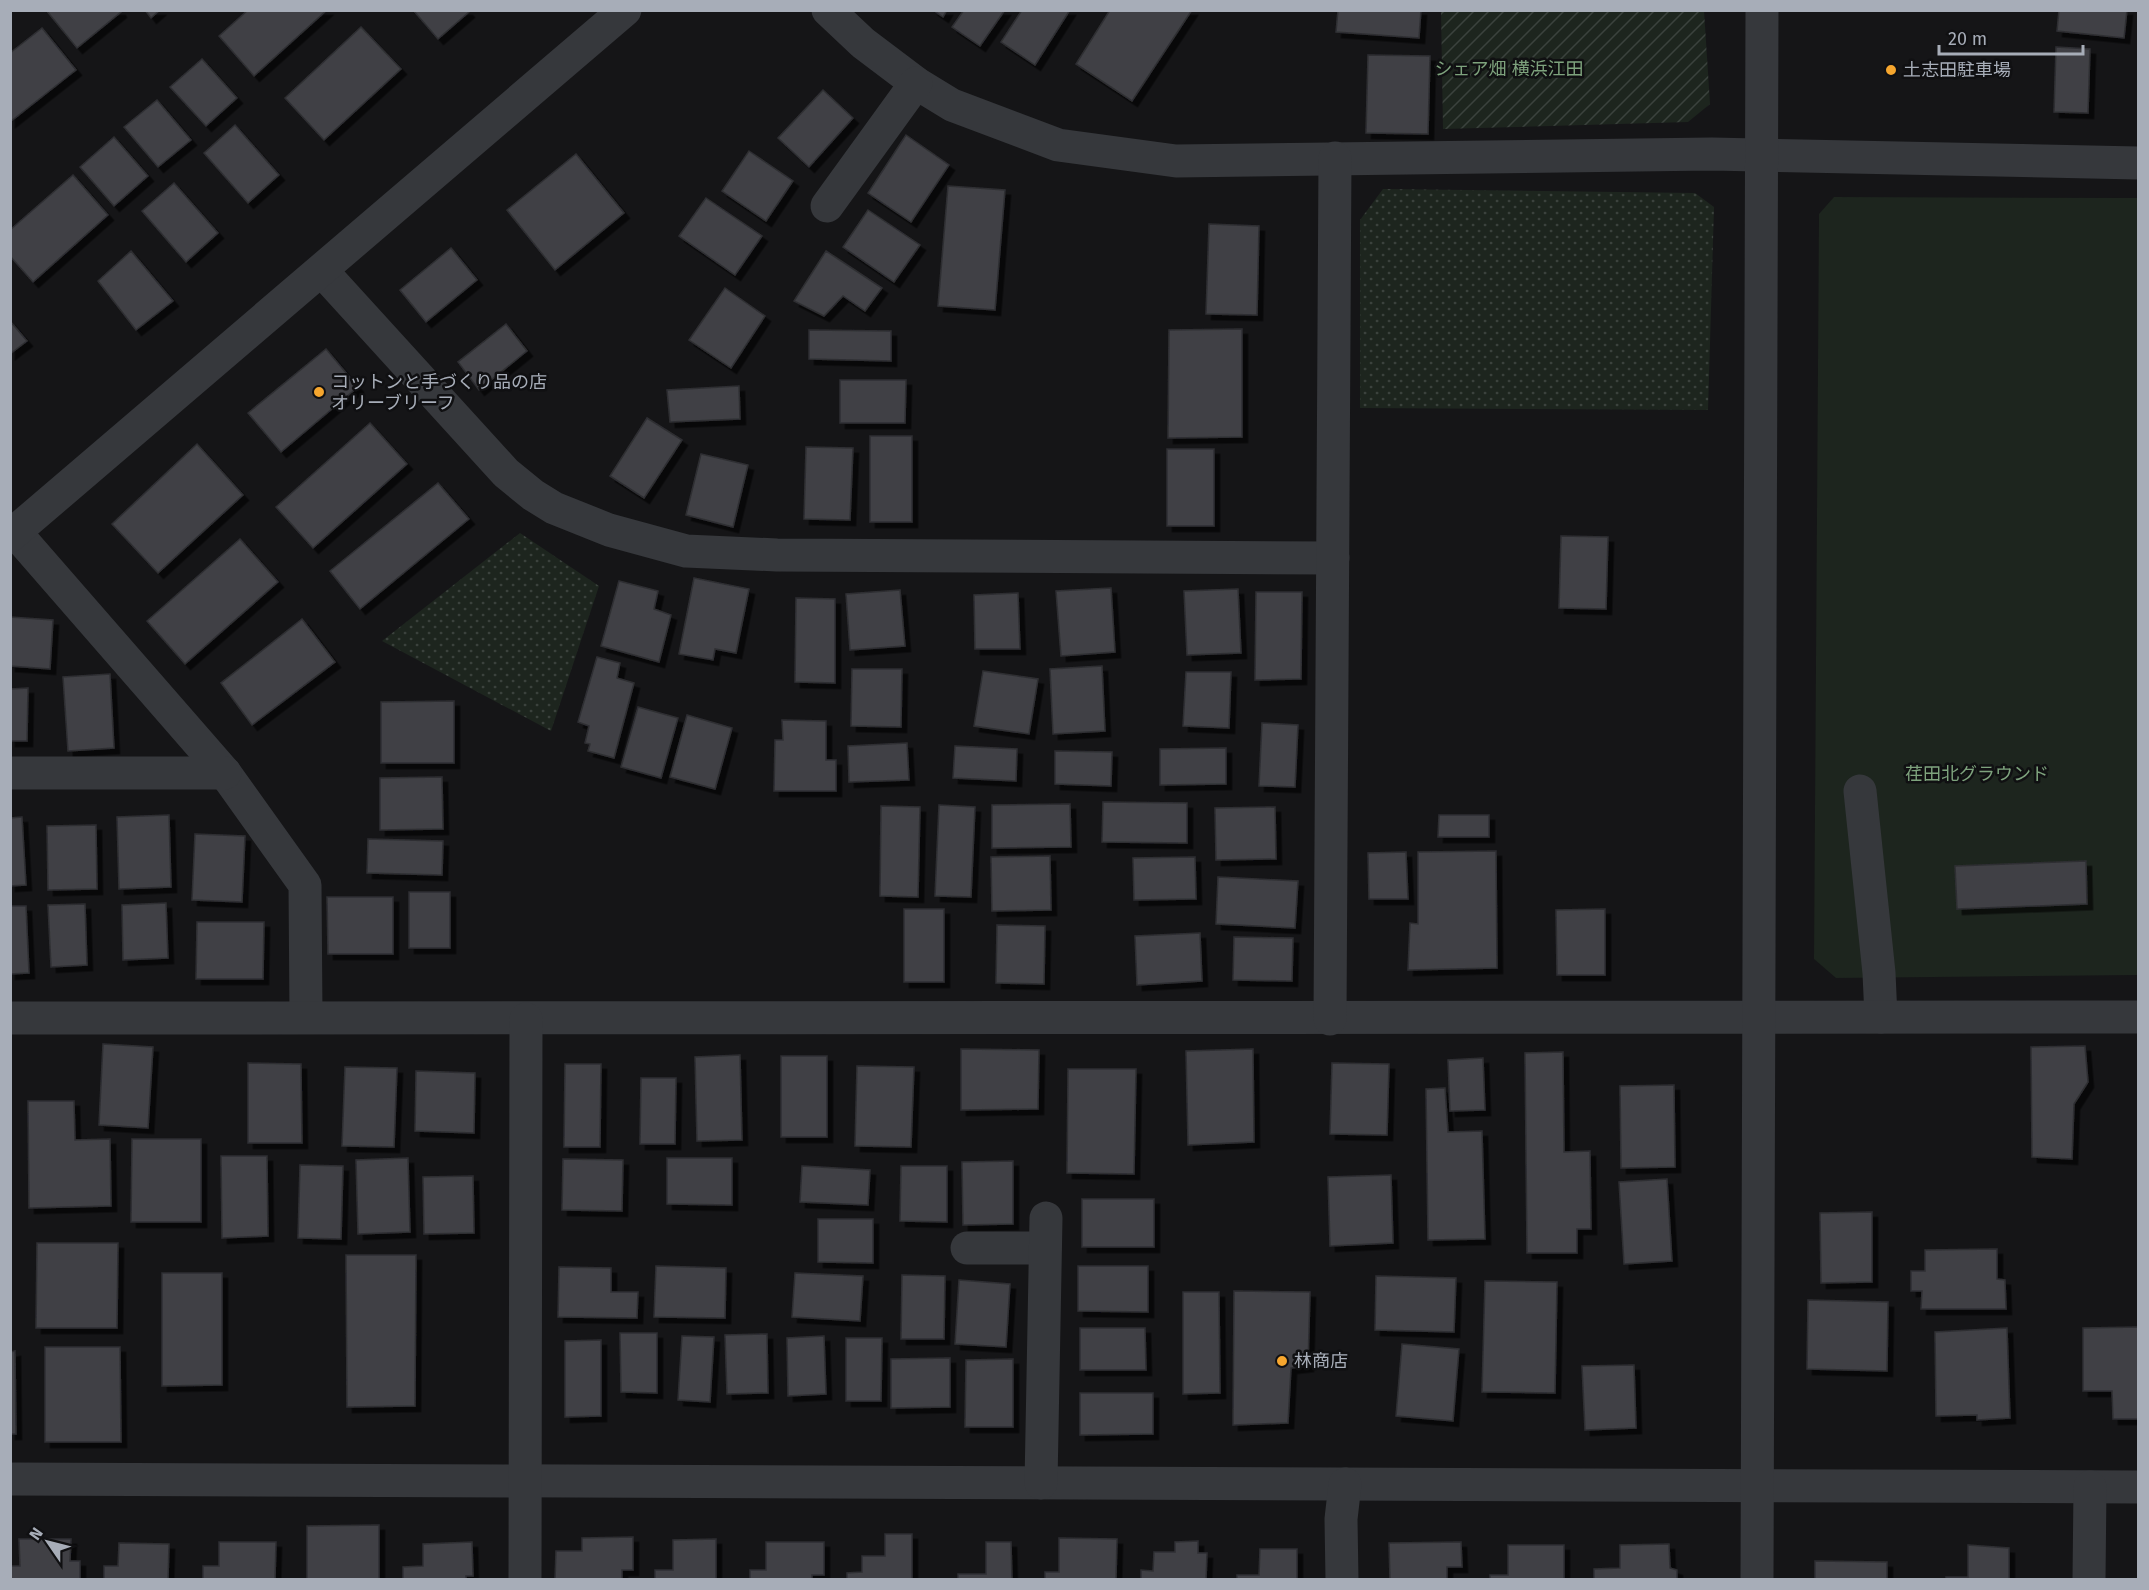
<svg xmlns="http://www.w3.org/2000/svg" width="2149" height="1590" font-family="'Fira Sans','Noto Sans JP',sans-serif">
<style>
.grass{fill:url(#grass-dots)}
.park{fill:#1d251e}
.garden{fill:url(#garden-furrows)}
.building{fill:#3f4044;stroke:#2f2f33;stroke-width:1.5;filter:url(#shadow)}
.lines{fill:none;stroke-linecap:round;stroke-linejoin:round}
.minor{stroke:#36383c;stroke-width:33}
.poi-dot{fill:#f6a62e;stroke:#101012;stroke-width:2}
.labels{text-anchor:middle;stroke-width:5;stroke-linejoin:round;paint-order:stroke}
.park-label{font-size:18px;fill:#7ea37d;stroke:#101012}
.poi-label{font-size:18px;fill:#a7adb8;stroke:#101012;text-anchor:start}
</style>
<defs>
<pattern id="grass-dots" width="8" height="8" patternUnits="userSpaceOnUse" patternTransform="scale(1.5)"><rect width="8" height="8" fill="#1d251e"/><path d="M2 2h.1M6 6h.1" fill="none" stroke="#3b423d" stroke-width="1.8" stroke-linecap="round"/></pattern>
<pattern id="garden-furrows" width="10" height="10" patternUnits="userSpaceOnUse" patternTransform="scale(1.5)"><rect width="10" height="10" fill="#1d251e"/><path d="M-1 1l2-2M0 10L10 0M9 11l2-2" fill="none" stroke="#3b423d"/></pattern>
<filter id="shadow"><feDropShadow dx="5.5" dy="5.5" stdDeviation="0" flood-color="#0009"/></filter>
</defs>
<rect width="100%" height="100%" fill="#151517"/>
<g class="grass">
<polygon points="1383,189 1695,193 1714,207 1708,410 1360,408 1360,220"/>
<polygon points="520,533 599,586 551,731 382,641"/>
</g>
<polygon class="park" points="1834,197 2138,198 2138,975 1836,978 1814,959 1819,214"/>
<polygon class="garden" points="1441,11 1704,11 1710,104 1688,122 1443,129"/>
<g class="building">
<polygon points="46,10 120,10 121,12 77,48"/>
<polygon points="145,10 160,10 151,18"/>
<polygon points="248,10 327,10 254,76 219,36"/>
<polygon points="413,10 467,10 469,12 438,39"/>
<polygon points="933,10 947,10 943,17"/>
<polygon points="964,10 1005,10 980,46 952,27"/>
<polygon points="1022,10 1070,10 1035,65 1001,42"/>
<polygon points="1110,10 1192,10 1132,101 1076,64"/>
<polygon points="1338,10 1421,10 1419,38 1336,32"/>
<polygon points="2059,10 2127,10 2124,38 2057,31"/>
<polygon points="361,27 401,69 324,140 285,98"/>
<polygon points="42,28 76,70 10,122 10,53"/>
<polygon points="2056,47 2090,49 2088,113 2054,112"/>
<polygon points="1368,55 1430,56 1428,134 1366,133"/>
<polygon points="202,59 237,98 206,126 170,87"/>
<polygon points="823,90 853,118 809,167 778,138"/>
<polygon points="157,100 191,140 158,167 124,127"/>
<polygon points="235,125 279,175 248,203 204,153"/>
<polygon points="906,135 949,165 911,222 868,193"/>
<polygon points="114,137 148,176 114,206 80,167"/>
<polygon points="749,151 793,181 766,221 722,191"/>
<polygon points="576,154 624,213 555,270 507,210"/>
<polygon points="73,175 108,215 33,282 10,256 10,230"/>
<polygon points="174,183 218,233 186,262 142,211"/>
<polygon points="948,186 1005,190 995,310 938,306"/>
<polygon points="706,198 762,236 735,275 679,236"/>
<polygon points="868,210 920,245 894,282 843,247"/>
<polygon points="1209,224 1259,226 1257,315 1206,314"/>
<polygon points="451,248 477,280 426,322 400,290"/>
<polygon points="131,251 173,301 136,330 98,281"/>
<polygon points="826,251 882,288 865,311 843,296 824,316 794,301"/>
<polygon points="725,288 765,316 731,368 689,340"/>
<polygon points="10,321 27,341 10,354"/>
<polygon points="506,324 527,351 479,390 458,362"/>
<polygon points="1242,329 1242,437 1168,438 1169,330"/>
<polygon points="809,330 891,331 891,361 809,359"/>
<polygon points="326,349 358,387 281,452 248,413"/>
<polygon points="840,380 906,380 905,423 840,423"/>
<polygon points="739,386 740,419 670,422 667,390"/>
<polygon points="647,418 682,440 644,498 610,476"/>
<polygon points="370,423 407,464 313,548 276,507"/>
<rect x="870" y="436" width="42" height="86"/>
<polygon points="197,444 243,495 158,573 112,524"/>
<polygon points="806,447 853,448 850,520 804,519"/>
<rect x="1167" y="449" width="47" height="77"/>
<polygon points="701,454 748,465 733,527 686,515"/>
<polygon points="438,483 469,519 360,609 330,571"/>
<polygon points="1561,536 1608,537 1606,609 1559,608"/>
<polygon points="240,539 278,582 185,664 147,621"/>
<polygon points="694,578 749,589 736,653 715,649 713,660 679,654"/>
<polygon points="619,581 658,591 654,609 671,615 659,662 601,646"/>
<polygon points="1111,588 1115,652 1061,656 1056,591"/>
<polygon points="1238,589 1241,653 1187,655 1184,591"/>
<polygon points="900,590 905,646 850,650 846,594"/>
<polygon points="1256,592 1302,592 1301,679 1255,680"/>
<polygon points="1018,593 1020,649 975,649 974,595"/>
<polygon points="796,598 835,599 835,683 795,682"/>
<polygon points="10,617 53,620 50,669 10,666"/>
<polygon points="302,619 335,662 252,725 221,683"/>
<polygon points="597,657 620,663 617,678 634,683 614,758 588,751 590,744 585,743 589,726 578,722"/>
<polygon points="1102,666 1105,731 1053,734 1050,669"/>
<polygon points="852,669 902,669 901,727 851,726"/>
<polygon points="983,671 1038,679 1029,734 974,726"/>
<polygon points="1186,672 1231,672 1229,728 1183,726"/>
<polygon points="110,674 114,748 68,751 63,677"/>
<polygon points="28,688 27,741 10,741 10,689"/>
<polygon points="454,701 454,763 381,763 381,702"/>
<polygon points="638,707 678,718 661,778 621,767"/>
<polygon points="687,715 732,728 715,789 670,777"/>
<polygon points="782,720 826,721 826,760 836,760 836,791 774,791 775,740 783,740"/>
<polygon points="1262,723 1298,725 1295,787 1259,786"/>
<polygon points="907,743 909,780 849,782 848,746"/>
<polygon points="955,746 1017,749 1016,781 953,778"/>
<polygon points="1226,748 1226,784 1160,785 1160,749"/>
<polygon points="1055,751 1112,752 1111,786 1055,784"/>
<polygon points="442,777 443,829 380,830 380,778"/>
<polygon points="1103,802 1187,803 1187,843 1102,842"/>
<polygon points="1070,804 1071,847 992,848 992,805"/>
<polygon points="939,805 975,807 971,897 935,896"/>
<polygon points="881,806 920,807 918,897 880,896"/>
<polygon points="1275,807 1276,859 1216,860 1215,808"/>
<polygon points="169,815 171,887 119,889 117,817"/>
<polygon points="1439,815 1489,815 1489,837 1438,837"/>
<polygon points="22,817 26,885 10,886 10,818"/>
<polygon points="96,825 97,889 48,890 47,826"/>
<polygon points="195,834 245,836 242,902 192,900"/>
<polygon points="368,839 443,841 442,875 367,873"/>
<polygon points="1496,851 1497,968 1408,970 1410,923 1418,924 1418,852"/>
<polygon points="1406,852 1408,899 1369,899 1368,853"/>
<polygon points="1050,856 1051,910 992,911 991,857"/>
<polygon points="1195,857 1196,899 1134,900 1133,858"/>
<polygon points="2086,861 2087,904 1957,909 1955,866"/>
<polygon points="1218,877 1298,881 1295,928 1216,924"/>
<rect x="409" y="892" width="41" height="56"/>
<polygon points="327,897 393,897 393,954 328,954"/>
<polygon points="166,903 168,958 123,960 122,905"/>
<polygon points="85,904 87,965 51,967 48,905"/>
<polygon points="10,906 26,906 29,973 10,974"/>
<rect x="904" y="909" width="40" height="73"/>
<polygon points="1605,909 1605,975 1557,975 1556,910"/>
<polygon points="197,922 264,922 263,979 196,979"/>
<polygon points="997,925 1045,926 1044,984 996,983"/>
<polygon points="1200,933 1202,981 1137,985 1135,936"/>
<polygon points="1234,937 1293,938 1292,981 1233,980"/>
<polygon points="103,1044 153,1047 148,1128 99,1125"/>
<polygon points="2085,1046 2088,1082 2074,1104 2072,1159 2032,1157 2031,1047"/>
<polygon points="961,1049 1039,1050 1038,1109 961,1110"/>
<polygon points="1253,1049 1254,1142 1188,1145 1186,1051"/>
<polygon points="1563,1052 1564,1152 1590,1151 1591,1229 1577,1229 1577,1253 1527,1253 1525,1053"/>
<polygon points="740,1055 742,1140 697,1141 695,1057"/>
<rect x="781" y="1056" width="46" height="81"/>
<polygon points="1483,1058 1485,1110 1450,1111 1448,1060"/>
<polygon points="248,1063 301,1064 302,1143 248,1143"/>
<polygon points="1332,1063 1389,1064 1387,1135 1330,1134"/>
<polygon points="565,1064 601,1064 600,1147 564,1147"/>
<polygon points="857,1066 914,1067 911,1147 855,1146"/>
<polygon points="345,1067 397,1068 394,1147 342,1146"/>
<polygon points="1068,1069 1136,1069 1134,1174 1067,1173"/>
<polygon points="416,1071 475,1073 474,1133 415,1131"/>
<polygon points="641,1078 676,1078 675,1144 640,1144"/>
<polygon points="1674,1085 1675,1167 1621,1168 1620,1086"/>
<polygon points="1445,1088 1448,1132 1482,1131 1485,1239 1428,1240 1426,1089"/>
<polygon points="28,1101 74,1101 75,1140 110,1139 111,1206 29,1208"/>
<polygon points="132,1139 201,1139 201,1222 131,1222"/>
<polygon points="221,1156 267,1156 268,1236 222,1238"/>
<polygon points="408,1158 410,1232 358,1234 356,1160"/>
<polygon points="667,1158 732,1158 732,1205 667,1204"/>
<polygon points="563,1159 623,1160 622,1211 562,1210"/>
<polygon points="1013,1161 1013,1224 963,1225 962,1162"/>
<polygon points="300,1165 343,1166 341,1239 298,1238"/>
<polygon points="802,1166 870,1170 868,1205 800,1202"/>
<polygon points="901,1166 947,1166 947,1222 900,1221"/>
<polygon points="1391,1175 1393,1243 1330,1246 1328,1177"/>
<polygon points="473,1176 474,1233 424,1234 423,1177"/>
<polygon points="1667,1179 1672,1261 1624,1264 1619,1182"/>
<rect x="1082" y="1199" width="72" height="48"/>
<polygon points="1872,1212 1872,1282 1821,1283 1820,1213"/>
<polygon points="818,1219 873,1219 873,1263 818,1262"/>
<polygon points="37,1243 118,1243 117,1328 36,1328"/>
<polygon points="1997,1249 1997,1279 2005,1280 2006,1309 1921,1309 1922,1291 1911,1291 1911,1271 1925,1271 1925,1250"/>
<polygon points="346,1255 416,1255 415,1406 347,1407"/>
<polygon points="656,1266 726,1268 725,1318 654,1317"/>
<polygon points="1078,1266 1148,1266 1148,1312 1078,1311"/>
<polygon points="559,1267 611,1268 611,1292 638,1292 637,1318 558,1317"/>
<polygon points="162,1273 222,1273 222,1385 162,1386"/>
<polygon points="795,1273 863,1276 860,1321 792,1317"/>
<polygon points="902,1275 945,1276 944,1339 901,1339"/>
<polygon points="1376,1276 1456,1278 1454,1332 1375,1330"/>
<polygon points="959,1280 1010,1284 1006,1347 955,1344"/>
<polygon points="1485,1281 1557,1282 1555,1393 1482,1392"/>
<polygon points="1234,1291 1310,1292 1308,1366 1291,1368 1288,1423 1233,1425"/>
<polygon points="1183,1292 1219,1292 1220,1393 1183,1394"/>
<polygon points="1808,1300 1888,1302 1887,1371 1807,1369"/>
<polygon points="2138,1327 2138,1419 2113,1419 2112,1391 2083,1391 2083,1328"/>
<polygon points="1080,1328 1145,1328 1146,1370 1080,1370"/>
<polygon points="2007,1328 2010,1418 1977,1420 1977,1415 1936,1416 1935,1332"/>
<polygon points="620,1333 657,1333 657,1393 621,1392"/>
<polygon points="767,1334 768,1393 727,1394 725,1335"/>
<polygon points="682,1336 714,1337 710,1402 678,1400"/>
<polygon points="824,1336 826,1394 788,1396 787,1338"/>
<polygon points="846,1338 882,1338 881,1401 846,1401"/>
<polygon points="601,1340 601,1416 565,1417 565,1341"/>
<polygon points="1402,1344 1459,1349 1453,1421 1396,1416"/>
<polygon points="45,1347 120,1347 121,1442 45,1442"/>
<polygon points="15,1351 16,1434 10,1434 10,1352"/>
<polygon points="950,1358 950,1407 891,1408 891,1359"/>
<polygon points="1013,1359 1013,1427 965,1427 966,1360"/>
<polygon points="1634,1365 1636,1428 1585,1430 1582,1366"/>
<polygon points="1080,1393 1153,1393 1153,1434 1080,1435"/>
<polygon points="379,1525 379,1580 307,1580 307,1526"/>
<polygon points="885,1534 912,1534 912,1580 847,1580 847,1573 862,1572 862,1556 885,1556"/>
<polygon points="633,1537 633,1570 622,1570 622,1580 555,1580 556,1551 582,1551 582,1538"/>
<polygon points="1059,1538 1117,1539 1116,1579 1045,1580 1045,1572 1059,1572"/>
<polygon points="19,1539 71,1539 70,1561 80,1561 80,1580 10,1580 10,1566 20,1566"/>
<polygon points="716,1539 716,1580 655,1580 655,1570 673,1570 673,1540"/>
<polygon points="1198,1541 1198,1553 1207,1553 1206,1580 1141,1580 1141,1570 1153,1571 1154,1552 1175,1552 1175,1542"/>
<polygon points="219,1542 276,1542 275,1580 203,1580 203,1566 219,1566"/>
<polygon points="472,1542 473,1576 466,1576 466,1580 403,1580 403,1567 423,1566 423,1544"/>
<polygon points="766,1542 824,1542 824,1575 812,1575 812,1580 750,1580 750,1570 766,1570"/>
<polygon points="986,1542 1011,1542 1012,1580 958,1580 958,1574 986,1574"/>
<polygon points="1461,1542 1462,1567 1447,1567 1447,1580 1390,1580 1389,1543"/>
<polygon points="119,1543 169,1544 168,1580 104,1580 104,1566 118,1566"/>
<polygon points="1669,1544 1670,1568 1677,1570 1677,1580 1594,1580 1594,1569 1620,1568 1620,1545"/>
<polygon points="1508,1545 1564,1545 1564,1580 1490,1580 1490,1575 1508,1575"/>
<polygon points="1968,1545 2009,1548 2009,1580 1946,1580 1946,1577 1968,1577"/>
<polygon points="1260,1549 1297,1549 1297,1580 1237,1580 1237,1575 1259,1575"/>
<polygon points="1815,1561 1887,1562 1887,1580 1815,1580"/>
</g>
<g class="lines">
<g class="minor">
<polyline points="828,10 863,43 916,83 952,105 1058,145 1176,161 1712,154 2138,163"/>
<polyline points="827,206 916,83"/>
<polyline points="322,271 506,473 533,495 554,508 609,530 686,551 777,555 1333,558"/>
<polyline points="15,532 225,773 305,885 306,1016"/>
<polyline points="10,536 625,10"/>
<polyline points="10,773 225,773"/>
<polyline points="1860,791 1879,973 1881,1017"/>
<polyline points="10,1018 2138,1017"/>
<polyline points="1330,1019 1335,158"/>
<polyline points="967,1248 1045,1248"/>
<polyline points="10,1479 2138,1487"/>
<polyline points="1041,1483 1046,1218"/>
<polyline points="525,1580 526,1019"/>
<polyline points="1342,1580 1341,1519 1345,1484"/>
<polyline points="1757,1580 1762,10"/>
<polyline points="2089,1580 2090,1487"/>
</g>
</g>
<g class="poi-dot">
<circle cx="1891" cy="70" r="6"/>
<circle cx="319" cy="392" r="6"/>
<circle cx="1282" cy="1361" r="6"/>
</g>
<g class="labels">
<g class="park-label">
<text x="1509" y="75">シェア畑 横浜江田</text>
<text x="1977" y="780">荏田北グラウンド</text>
</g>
<g class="poi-label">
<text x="1903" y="76">土志田駐車場</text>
<text x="331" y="388">コットンと手づくり品の店<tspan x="331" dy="21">オリーブリーフ</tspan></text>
<text x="1294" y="1367">林商店</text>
</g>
</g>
<rect width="2149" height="1590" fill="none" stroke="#a7adb8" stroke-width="24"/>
<g transform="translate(48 1542) rotate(305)" stroke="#101012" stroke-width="4.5" paint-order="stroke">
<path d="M0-4.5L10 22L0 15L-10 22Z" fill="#a7adb8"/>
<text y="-9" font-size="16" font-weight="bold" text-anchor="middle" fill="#a7adb8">N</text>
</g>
<path d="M1939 45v9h144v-9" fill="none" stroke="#a7adb8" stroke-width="3"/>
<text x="1948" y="45" font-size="18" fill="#a7adb8" stroke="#101012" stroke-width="4.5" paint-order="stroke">20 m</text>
</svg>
